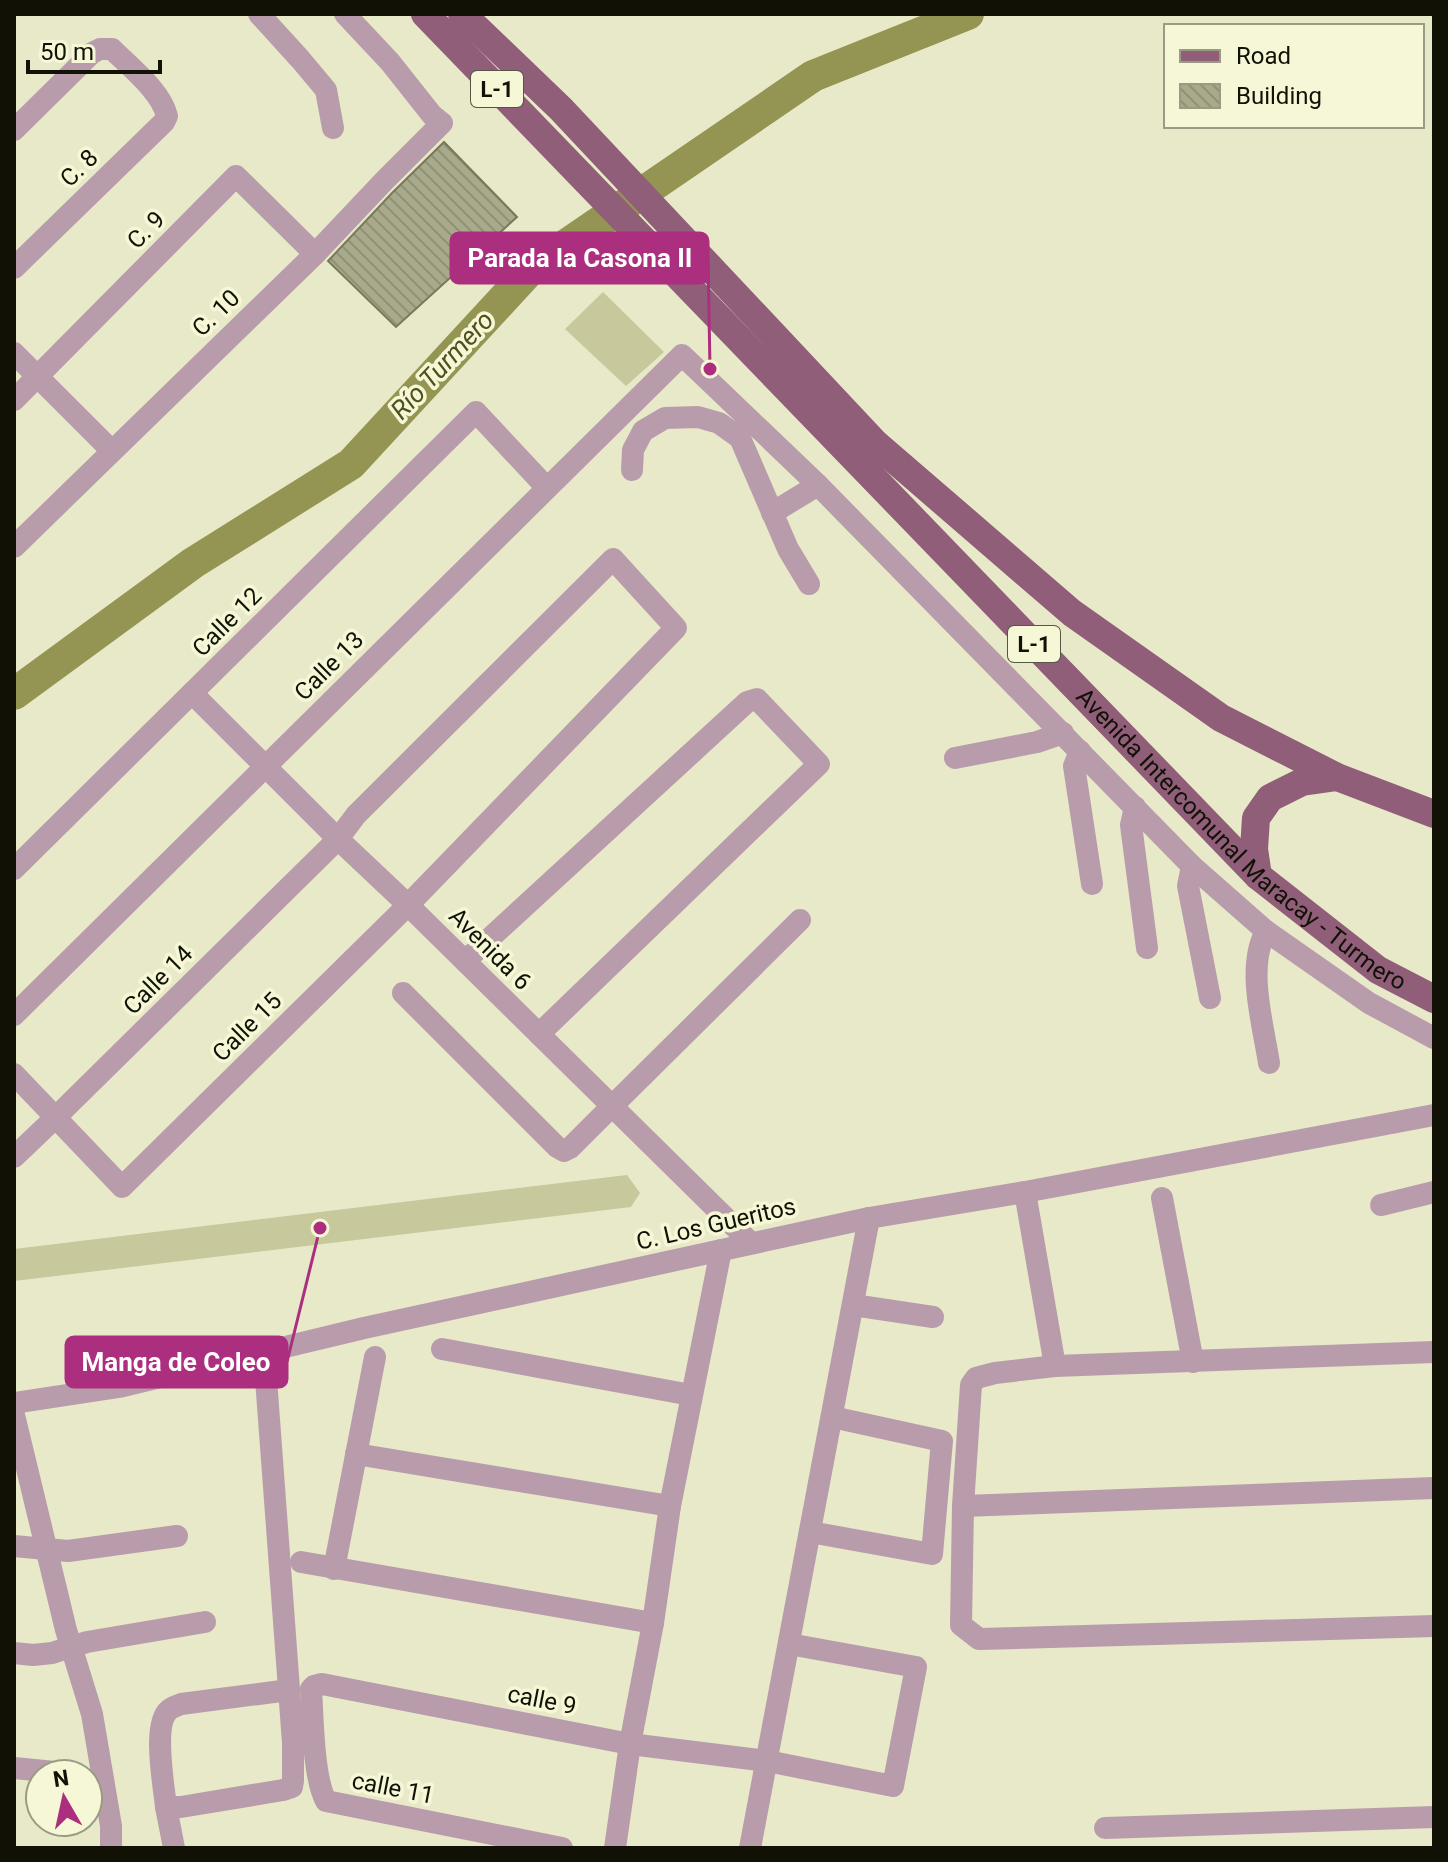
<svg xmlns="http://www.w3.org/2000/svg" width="1448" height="1862" font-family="Roboto,sans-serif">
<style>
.grass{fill:#c7c89b}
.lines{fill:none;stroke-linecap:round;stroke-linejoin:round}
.river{stroke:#949552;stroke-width:32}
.building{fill:url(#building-back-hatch);stroke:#78795c;stroke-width:2}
.minor{stroke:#b99cab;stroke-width:22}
.major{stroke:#905e79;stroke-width:28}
.labels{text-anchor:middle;stroke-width:7;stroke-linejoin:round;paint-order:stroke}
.shield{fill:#f5f7d6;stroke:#555644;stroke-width:2}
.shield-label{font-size:22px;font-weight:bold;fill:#111106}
.street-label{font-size:24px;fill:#111106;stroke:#f5f7d6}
.water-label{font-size:26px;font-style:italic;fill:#50501d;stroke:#f5f7d6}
.leader{fill:none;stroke:#ac2e7e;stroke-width:3}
.callout-dot{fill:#ac2e7e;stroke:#f5f7d6;stroke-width:3}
.callout{fill:#ac2e7e;stroke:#ac2e7e;stroke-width:3}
.callout-label{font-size:26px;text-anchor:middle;font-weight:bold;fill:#fff}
</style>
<defs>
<pattern id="building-back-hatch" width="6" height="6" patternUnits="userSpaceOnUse" patternTransform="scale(2)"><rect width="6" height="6" fill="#a9aa8b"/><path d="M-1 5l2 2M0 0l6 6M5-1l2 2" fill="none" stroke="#909176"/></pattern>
</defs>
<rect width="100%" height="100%" fill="#e8e9c9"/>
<g class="grass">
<polygon points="603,292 664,352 626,386 565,329"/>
<polygon points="627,1175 640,1193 631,1207 14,1281 14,1249"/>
</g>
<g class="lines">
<polyline class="river" points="14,694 193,563 351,464 531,269 813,76 968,14"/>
</g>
<polygon class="building" points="444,142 517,217 396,327 328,261 392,193"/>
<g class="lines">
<g class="minor">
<polyline points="259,14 300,59 326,90 333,128"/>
<path d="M14 130 92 53 100 49H112C130 67 161 91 167 116L164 122 14 268"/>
<polyline points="14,353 112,451"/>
<polyline points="14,400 236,176 315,254"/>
<polyline points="632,470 633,450 643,431 665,418 698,417 719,423 740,438 788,549 809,584"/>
<polyline points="772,513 818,485"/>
<polyline points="14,547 315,254 385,180 442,123 432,115 390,62 345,14"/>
<polyline points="192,693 338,839 408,905 751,1243"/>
<polyline points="1080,751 1074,766 1092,884"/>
<polyline points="955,758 1037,742 1063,733"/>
<polyline points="1135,807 1131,825 1147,948"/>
<polyline points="1192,866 1188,886 1210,998"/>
<polyline points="14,869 476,412 547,488"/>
<path d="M1266 931C1246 967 1263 1024 1269 1063"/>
<polyline points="465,961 747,702 757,699 819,764 539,1034"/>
<polyline points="403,993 557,1147 564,1151 570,1148 592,1126 800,920"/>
<polyline points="14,1015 682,355 818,485 1192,866 1266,931 1369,1003 1434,1038"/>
<polyline points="14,1074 122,1187 408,905 676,628 613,559 356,815 338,839 56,1117 14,1157"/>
<polyline points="1025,1192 1055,1366"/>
<polyline points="1162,1198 1193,1362"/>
<polyline points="1381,1205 1434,1192"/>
<polyline points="853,1305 933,1317"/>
<polyline points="442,1349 691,1395"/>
<polyline points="1434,1352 1055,1366 995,1373 976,1378 971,1385 963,1506 961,1625 979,1639 1434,1626"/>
<polyline points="14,1403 119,1387 364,1328 869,1218 1025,1192 1434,1115"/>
<polyline points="14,1415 66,1630 92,1714 111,1826 111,1848"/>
<polyline points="356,1454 670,1506"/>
<polyline points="963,1506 1434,1488"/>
<polyline points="810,1532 932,1554 942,1441 832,1417"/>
<polyline points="14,1546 68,1551 177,1536"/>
<polyline points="301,1562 653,1623"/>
<polyline points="334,1569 375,1357"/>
<polyline points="14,1653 33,1655 52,1653 87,1642 205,1622"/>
<polyline points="14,1768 75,1774"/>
<path d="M166 1807C164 1786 152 1724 169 1710 172 1707 177 1706 181 1704L289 1690"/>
<polyline points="1105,1828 1434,1817"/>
<polyline points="174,1848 166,1807 181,1807 283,1790 292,1787 293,1781 293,1743 264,1352"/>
<path d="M562 1848 326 1801C313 1777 313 1718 311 1689L314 1686 322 1684 630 1744 767 1761 893 1786 916 1667 789 1644"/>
<polyline points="615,1848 630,1744 653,1623 670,1506 721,1250"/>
<polyline points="750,1848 869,1218"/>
</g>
<g class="major">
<path id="s1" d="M425 14 1258 876 1378 970 1434 999"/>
<polyline points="462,14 561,109 875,443 1072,613 1221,718 1337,777 1434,814"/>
<polyline points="1258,876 1254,849 1256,818 1270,798 1302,782 1337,777"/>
</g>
</g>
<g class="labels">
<g class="shield">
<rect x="471" y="71" width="52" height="36" rx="6"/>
<rect x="1008" y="626" width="52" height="36" rx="6"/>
</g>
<g class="shield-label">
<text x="497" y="97">L-1</text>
<text x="1034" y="652">L-1</text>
</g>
<g class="street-label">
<text transform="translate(79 168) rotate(-44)" y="8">C. 8</text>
<text transform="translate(146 230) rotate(-45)" y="8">C. 9</text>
<text transform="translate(216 313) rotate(-44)" y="8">C. 10</text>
<text transform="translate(227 622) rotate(-45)" y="8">Calle 12</text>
<text transform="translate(329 666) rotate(-45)" y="8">Calle 13</text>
<text dy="8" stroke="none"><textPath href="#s1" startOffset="1162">Avenida Intercomunal Maracay - Turmero</textPath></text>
<text transform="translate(490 949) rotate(45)" y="8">Avenida 6</text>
<text transform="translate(158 980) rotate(-45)" y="8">Calle 14</text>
<text transform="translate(247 1027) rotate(-45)" y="8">Calle 15</text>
<text transform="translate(716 1224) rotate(-13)" y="8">C. Los Gueritos</text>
<text transform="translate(542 1700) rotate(11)" y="8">calle 9</text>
<text transform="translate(393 1788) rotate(11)" y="8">calle 11</text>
</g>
<g class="water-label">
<text transform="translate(442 365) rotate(-47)" y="9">Río Turmero</text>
</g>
</g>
<path class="leader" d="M710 369L708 258M320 1228L287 1362"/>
<g class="callout-dot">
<circle cx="710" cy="369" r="8"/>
<circle cx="320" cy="1228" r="8"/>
</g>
<g class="callout">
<rect x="451" y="233" width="257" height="50" rx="8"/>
<rect x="66" y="1337" width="221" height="50" rx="8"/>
</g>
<g class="callout-label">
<text x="580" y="267">Parada la Casona II</text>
<text x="176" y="1371">Manga de Coleo</text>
</g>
<rect width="1448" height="1862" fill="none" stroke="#111106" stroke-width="32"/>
<rect x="1164" y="24" width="260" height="104" fill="#f5f7d6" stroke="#9a9b83" stroke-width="2"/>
<rect x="1180" y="50" width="40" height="12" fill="#905e79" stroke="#9a9b83" stroke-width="2"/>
<text x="1236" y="64" font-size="24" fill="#111106">Road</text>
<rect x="1180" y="84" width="40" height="24" fill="url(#building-back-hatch)" stroke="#9a9b83" stroke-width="2"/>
<text x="1236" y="104" font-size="24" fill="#111106">Building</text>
<g transform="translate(64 1798) rotate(351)"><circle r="38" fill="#f5f7d6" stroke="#9a9b83" stroke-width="2"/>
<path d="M0-6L14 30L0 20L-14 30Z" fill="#ac2e7e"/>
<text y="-12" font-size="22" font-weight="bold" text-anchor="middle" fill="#111106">N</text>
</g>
<path d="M28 60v12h132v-12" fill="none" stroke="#111106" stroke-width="4"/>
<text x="40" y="60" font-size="24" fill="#111106" stroke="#f5f7d6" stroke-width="6" paint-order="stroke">50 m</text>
</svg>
